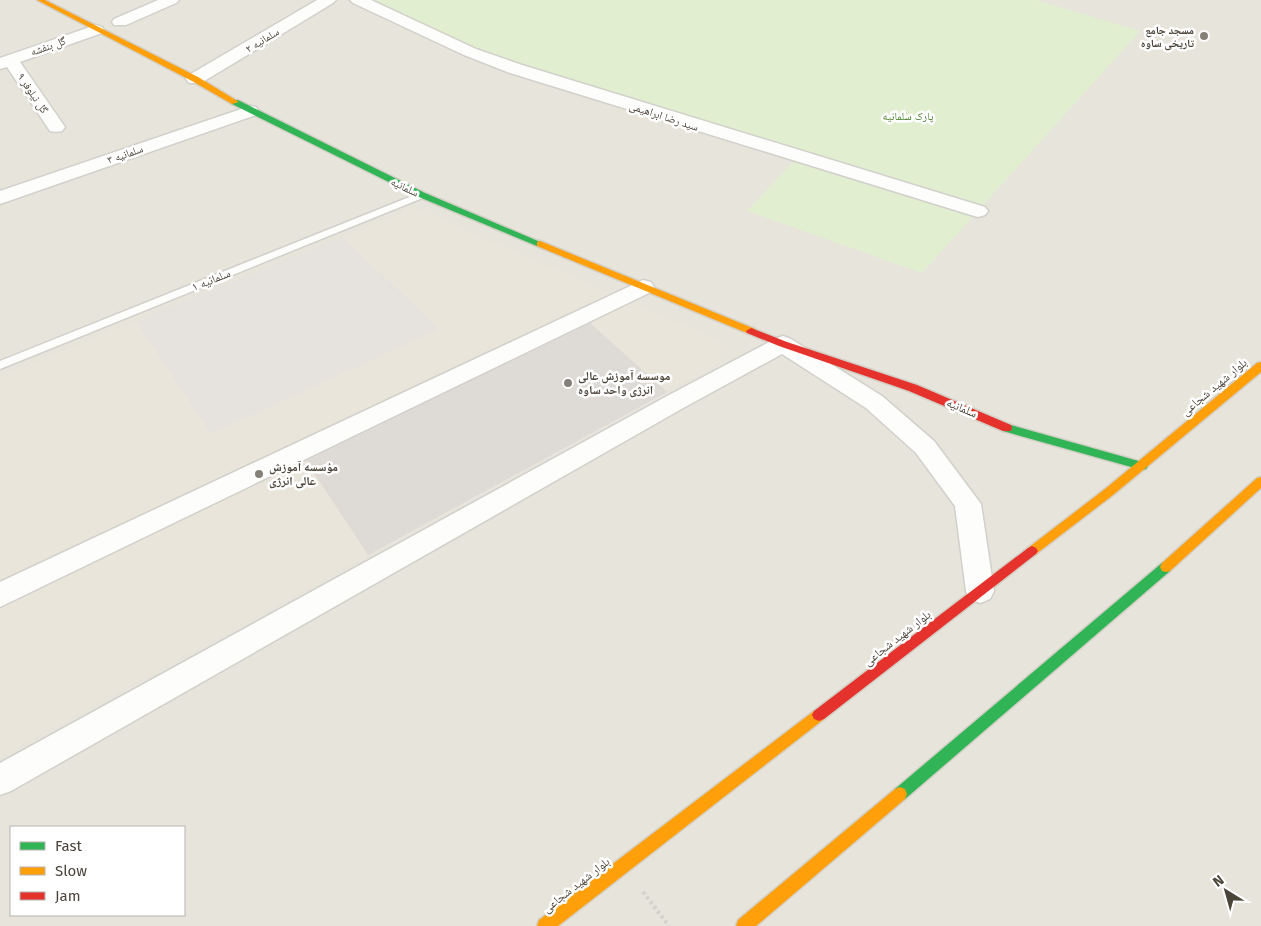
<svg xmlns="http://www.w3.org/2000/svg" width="1261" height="926" font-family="'Fira Sans','Noto Naskh Arabic',sans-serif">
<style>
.residential{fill:#e7e4dc;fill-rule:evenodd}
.education{fill:#eae5da}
.green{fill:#e1eecf}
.parking{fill:#e6e3df}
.building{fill:#dedbd6}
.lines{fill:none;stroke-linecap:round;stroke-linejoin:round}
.lane-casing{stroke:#d2d0cb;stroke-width:3}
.street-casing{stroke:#d2d0cb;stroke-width:3}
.fast-casing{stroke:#d3cfc5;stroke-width:3}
.slow-casing{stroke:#d3cfc5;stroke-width:3}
.jam-casing{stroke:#d3cfc5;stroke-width:3}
.path{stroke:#d3d2cc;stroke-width:4;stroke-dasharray:3 3;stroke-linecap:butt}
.lane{fill:#fdfdfc;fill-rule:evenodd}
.street{fill:#fdfdfc;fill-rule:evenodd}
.fast{fill:#30b455;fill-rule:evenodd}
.slow{fill:#ff9f0a;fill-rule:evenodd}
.jam{fill:#e5322d;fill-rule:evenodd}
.poi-dot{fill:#868178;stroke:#fff;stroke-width:2}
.labels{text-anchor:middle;stroke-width:5;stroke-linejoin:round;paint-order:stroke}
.far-poi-label{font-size:11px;font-weight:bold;fill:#4b4439;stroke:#fff;text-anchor:end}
.far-street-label{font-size:11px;fill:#4b4439;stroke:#fff}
.far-park-label{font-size:11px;fill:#4a7f2a;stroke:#fff}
.street-label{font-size:12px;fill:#4b4439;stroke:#fff}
.poi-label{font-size:12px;font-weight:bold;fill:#4b4439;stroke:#fff;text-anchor:start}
</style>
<rect width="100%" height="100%" fill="#f4f2ee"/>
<path class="residential" d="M0 0H1261V926H0ZM11 827H184V915H11Z"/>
<polygon class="education" points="414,208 722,342 720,362 0,757 0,377"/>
<polygon class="green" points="356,0 1036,0 1140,31 922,273 747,211 798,157 496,61"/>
<polygon class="parking" points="343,237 439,329 211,434 136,321"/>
<polygon class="building" points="590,323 667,392 368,555 306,461"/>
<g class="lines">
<defs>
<polygon id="lane" points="422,192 427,195 425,197 0,369 0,361"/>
<g id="street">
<polygon points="158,0 179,0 176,3 126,25 114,25 112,22 114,19"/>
<polygon points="317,0 336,0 333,3 201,83 189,83 186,79 189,75"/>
<polygon points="350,0 371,0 476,49 522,65 985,207 988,211 985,215 978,217 971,215 510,73 464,55 353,3"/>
<polygon points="96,25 102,27 104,30 102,33 20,62 65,127 62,131 56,132 50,131 7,67 0,69 0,58"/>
<polygon points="250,106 256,107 259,111 256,115 0,204 0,191"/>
<polygon points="643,280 651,282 654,287 651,292 0,607 0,582"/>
<polygon points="783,336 791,339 882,396 934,441 981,504 994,591 990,599 980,603 970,599 966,591 955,506 916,453 866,408 782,354 685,407 11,791 0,795 0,763 669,395 775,339"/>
</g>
<g id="fast">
<polygon points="232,100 238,100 425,193 545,244 543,246 537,246 419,197 232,104"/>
<polygon points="1007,424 1142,462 1146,463 1148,466 1146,469 1142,470 1003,431 1002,428"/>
<polygon points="1166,562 1170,563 1172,567 1170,571 905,799 900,801 895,799 893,794 895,789 1162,563"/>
</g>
<g id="slow">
<polygon points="37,0 45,0 198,77 239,102 232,104 192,81"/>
<polygon points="540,241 755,329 756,331 751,334 747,333 537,246 537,242"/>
<polygon points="1261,362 1261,372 1113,495 1036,554 1032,556 1028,554 1026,551 1028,548 1105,489 1257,363"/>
<polygon points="1261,477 1261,488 1170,571 1166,572 1162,571 1160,567 1162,563 1257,478"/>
<polygon points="819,709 824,711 826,715 824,719 558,926 537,926 539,920 814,711"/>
<polygon points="900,787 905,789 907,794 905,799 756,926 736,926 738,920 895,789"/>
</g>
<g id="jam">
<polygon points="751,328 787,342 917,385 1011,425 1012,428 1011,431 1003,431 909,391 779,346 747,333 746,331"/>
<polygon points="1032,546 1036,548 1038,551 1036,554 824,719 819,721 814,719 812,715 814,711 1028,548"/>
</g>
</defs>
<use href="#lane" class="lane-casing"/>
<use href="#street" class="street-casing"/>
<use href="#fast" class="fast-casing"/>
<use href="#slow" class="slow-casing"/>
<use href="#jam" class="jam-casing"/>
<polyline class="path" points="643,892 669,926"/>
<use href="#lane" class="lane"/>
<use href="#street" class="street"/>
<use href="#fast" class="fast"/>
<use href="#slow" class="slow"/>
<use href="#jam" class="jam"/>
</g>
<g class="poi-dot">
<circle cx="1204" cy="36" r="5"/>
<circle cx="568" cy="383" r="5"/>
<circle cx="259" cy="474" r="5"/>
</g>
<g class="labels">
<g class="far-poi-label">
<text x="1194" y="34">مسجد جامع<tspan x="1194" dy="13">تاریخی ساوه</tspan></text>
</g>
<g class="far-street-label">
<text transform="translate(262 40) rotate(-31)" y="4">سلمانیه ۲</text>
<text transform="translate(48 46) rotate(-19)" y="4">گل بنفشه</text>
<text transform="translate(33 93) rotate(56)" y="4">گل نیلوفر ۹</text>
<text transform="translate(664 116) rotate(18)" y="4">سید رضا ابراهیمی</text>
<text transform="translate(125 154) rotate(-19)" y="4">سلمانیه ۳</text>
<text transform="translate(405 187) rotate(26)" y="4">سلمانیه</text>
</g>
<g class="far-park-label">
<text x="908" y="120">پارک سلمانیه</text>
</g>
<g class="street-label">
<text transform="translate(211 280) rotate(-22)" y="4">سلمانیه ۱</text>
<text transform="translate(1214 387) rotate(-40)" y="4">بلوار شهید شجاعی</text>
<text transform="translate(962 408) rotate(23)" y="4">سلمانیه</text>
<text transform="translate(897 638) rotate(-38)" y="4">بلوار شهید شجاعی</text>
<text transform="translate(576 885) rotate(-38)" y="4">بلوار شهید شجاعی</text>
</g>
<g class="poi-label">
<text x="578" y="380">موسسه آموزش عالی<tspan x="578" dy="14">انرژی واحد ساوه</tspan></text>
<text x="269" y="471">مؤسسه آموزش<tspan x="269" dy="14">عالی انرژی</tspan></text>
</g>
</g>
<rect x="10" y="826" width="175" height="90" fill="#ffffff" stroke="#b7b4b0"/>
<rect x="20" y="842" width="25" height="8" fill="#30b455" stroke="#b7b4b0"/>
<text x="55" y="851" font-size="15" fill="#4b4439">Fast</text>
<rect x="20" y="867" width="25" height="8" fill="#ff9f0a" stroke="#b7b4b0"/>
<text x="55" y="876" font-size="15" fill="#4b4439">Slow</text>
<rect x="20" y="892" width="25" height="8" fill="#e5322d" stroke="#b7b4b0"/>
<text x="55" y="901" font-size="15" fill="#4b4439">Jam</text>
<g transform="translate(1226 891) rotate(323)" stroke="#ffffff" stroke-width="4" paint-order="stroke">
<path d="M0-4L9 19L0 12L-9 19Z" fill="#4b4439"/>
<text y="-8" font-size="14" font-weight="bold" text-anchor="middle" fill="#4b4439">N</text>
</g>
</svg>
